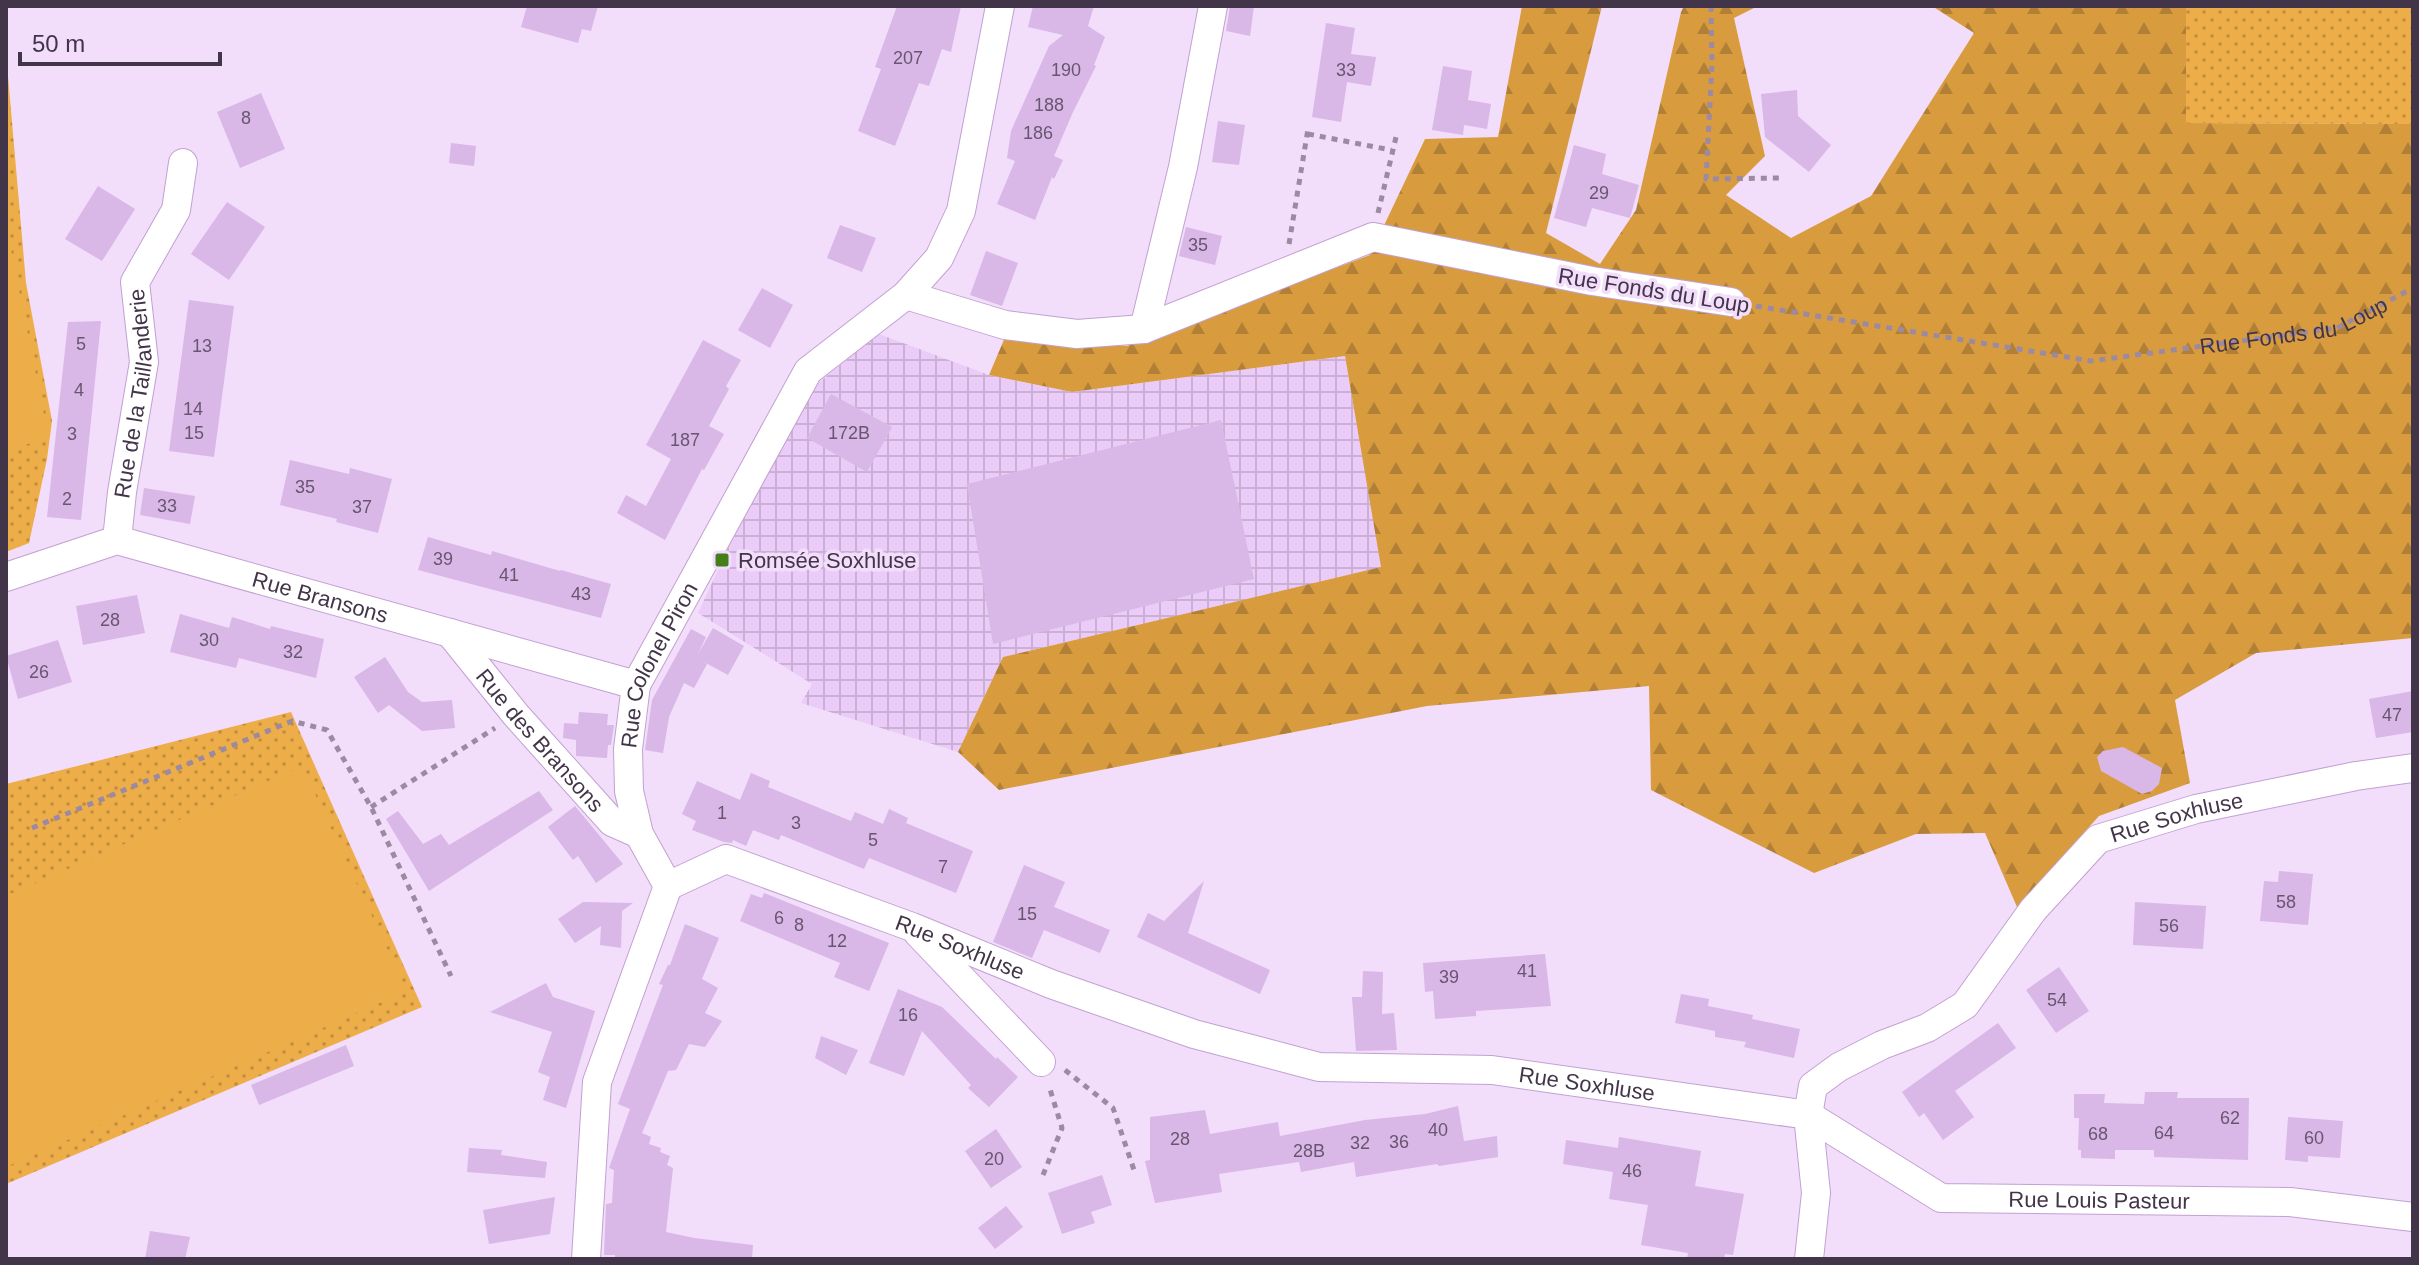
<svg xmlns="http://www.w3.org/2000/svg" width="2419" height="1265" font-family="Arial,sans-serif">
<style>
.industrial{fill:url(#industrial-grid)}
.grass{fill:url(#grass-dots)}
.forest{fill:url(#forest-firs)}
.garden{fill:#edad48}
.building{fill:#d9b7e7}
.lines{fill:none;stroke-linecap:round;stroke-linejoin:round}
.minor-casing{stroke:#c2a1d1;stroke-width:30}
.path{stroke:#9c8aa3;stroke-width:5;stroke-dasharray:6 6;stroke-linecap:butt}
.minor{stroke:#fff;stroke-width:28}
.poi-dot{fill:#457f1a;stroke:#f2ddfb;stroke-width:3}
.labels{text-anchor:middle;stroke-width:7;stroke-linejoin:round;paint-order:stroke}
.number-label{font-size:18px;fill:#685670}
.street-label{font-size:22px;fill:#433549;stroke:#f2ddfb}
.poi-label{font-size:22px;fill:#433549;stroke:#f2ddfb;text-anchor:start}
</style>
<defs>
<pattern id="industrial-grid" width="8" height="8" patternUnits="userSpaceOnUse" patternTransform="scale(2)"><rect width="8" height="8" fill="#ebccf8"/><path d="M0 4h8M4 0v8" fill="none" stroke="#cbb0d6"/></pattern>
<pattern id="grass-dots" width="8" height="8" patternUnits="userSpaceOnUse" patternTransform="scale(2)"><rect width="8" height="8" fill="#edad48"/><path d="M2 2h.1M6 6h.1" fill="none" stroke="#c28e3e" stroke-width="1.8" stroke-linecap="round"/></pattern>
<pattern id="forest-firs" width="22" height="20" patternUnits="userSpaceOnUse" patternTransform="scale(2)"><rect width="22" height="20" fill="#d89c3e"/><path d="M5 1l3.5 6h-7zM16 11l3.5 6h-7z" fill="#b18036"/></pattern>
</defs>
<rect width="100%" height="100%" fill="#f2ddfb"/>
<polygon class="industrial" points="879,334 989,375 1072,392 1345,356 1382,568 1003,657 958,752 801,703 812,684 698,613 797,400"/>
<g class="grass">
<polygon points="2186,6 2413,6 2413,124 2186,123"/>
<polygon points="6,74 8,76 26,283 52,421 47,459 29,543 6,552"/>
<polygon points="291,712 422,1007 6,1184 6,784"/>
</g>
<polygon class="forest" points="1522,6 1602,6 1546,233 1600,264 1636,210 1681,12 1684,6 1758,6 1734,18 1765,156 1726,195 1791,238 1871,196 1974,33 1932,6 2186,6 2186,123 2413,124 2413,638 2256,653 2175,700 2190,783 2099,816 2017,907 1985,833 1916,834 1814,873 1651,790 1649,686 1427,706 999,790 958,752 1003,657 1381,567 1345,356 1072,392 989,375 1006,335 1127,346 1370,255 1425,139 1498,137"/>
<g class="garden">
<polygon points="6,225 49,440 6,448"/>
<polygon points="302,766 407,991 6,1167 6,896"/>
</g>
<g class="building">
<polygon points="527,6 598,6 591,31 582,29 578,43 521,27"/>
<polygon points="897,6 961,6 951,52 942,49 929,86 919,83 895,146 858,131 881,69 875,67"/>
<polygon points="1033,6 1094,6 1088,26 1105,37 1094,65 1096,66 1073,112 1054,156 1063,160 1054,179 1052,177 1035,220 997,204 1015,161 1007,158 1011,131 1049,46 1063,35 1028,27"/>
<polygon points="1230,6 1254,6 1250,36 1226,31"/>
<polygon points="1326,23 1355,28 1351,54 1376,57 1371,86 1347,82 1341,122 1312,117"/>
<polygon points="1443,66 1472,71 1468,100 1491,104 1487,129 1464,125 1463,135 1432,130"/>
<polygon points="1797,90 1798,116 1831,145 1809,172 1765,137 1761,94"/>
<polygon points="261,93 285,149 240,168 217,112"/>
<polygon points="1218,121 1245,125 1239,165 1212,162"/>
<polygon points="451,143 476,146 474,166 449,163"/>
<polygon points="1574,145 1606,154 1602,174 1639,185 1630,218 1592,208 1586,227 1554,218"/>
<polygon points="98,186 135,209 102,261 65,239"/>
<polygon points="227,202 265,227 229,280 191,254"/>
<polygon points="840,225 876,238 862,272 827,258"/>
<polygon points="1186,227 1222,236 1215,265 1179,256"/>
<polygon points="986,251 1018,263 1002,306 970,295"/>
<polygon points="762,288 793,305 770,348 738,330"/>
<polygon points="189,300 234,306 214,457 169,451"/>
<polygon points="101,321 81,520 47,517 68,322"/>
<polygon points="703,340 741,360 726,386 729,389 709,426 724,434 704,470 702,469 665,540 617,513 626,495 646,506 671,459 646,445"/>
<polygon points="831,394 892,427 867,472 807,438"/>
<polygon points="1221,420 1254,579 993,644 967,484"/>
<polygon points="290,460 349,474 350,468 392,479 378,533 336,522 337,519 280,505"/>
<polygon points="144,488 195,496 190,524 140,515"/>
<polygon points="428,537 491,555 492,551 560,571 561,570 611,584 601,618 418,570"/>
<polygon points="137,595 145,633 83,645 76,606"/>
<polygon points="180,614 229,628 232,617 270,629 271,626 324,639 316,678 239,658 236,668 170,652"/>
<polygon points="713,628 744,646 728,675 702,661 707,664 694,688 684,683 669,717 663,753 645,750 652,700 691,629 706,637 698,654"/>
<polygon points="58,640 72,682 18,699 6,656"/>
<polygon points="385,657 408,692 422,702 452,700 455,728 422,731 389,705 378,713 354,677"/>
<polygon points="2413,691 2413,732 2376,738 2369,699"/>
<polygon points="579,712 608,714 607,725 614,725 611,745 608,745 607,758 576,756 576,740 563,738 564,723 578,724"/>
<polygon points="2123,747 2162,768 2159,784 2152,791 2142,794 2101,771 2097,757 2103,751"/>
<polygon points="751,773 770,781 768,787 851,821 855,812 883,824 889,809 908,818 906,823 973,851 956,893 869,858 864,869 781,835 779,840 753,830 746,846 733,840 732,843 724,842 692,830 696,821 682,814 697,781 740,800"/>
<polygon points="539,791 553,810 429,891 386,819 398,811 423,844 441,834 449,845"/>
<polygon points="575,806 623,864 596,883 578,856 573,860 548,827"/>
<polygon points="1024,865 1065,882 1054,907 1110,930 1100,953 1044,930 1032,958 993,942"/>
<polygon points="2279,871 2313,874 2308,925 2260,921 2264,881 2278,882"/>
<polygon points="1204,881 1188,933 1270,970 1260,994 1137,937 1148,913 1164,921"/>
<polygon points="764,893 889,943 869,991 834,977 840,963 740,921 751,894 762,898"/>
<polygon points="583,902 633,903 622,911 621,948 600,945 601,926 575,943 558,919"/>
<polygon points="2135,902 2206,906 2203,949 2133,945"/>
<polygon points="685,924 719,938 702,979 718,988 705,1013 722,1021 705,1047 689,1044 676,1070 668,1071 642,1133 651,1137 649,1144 661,1148 660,1152 670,1156 667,1165 673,1168 666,1232 694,1238 753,1245 752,1259 615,1259 615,1255 604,1255 606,1204 612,1203 614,1170 609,1168 630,1109 618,1104 663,985 659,984 668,965 670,965"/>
<polygon points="1545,954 1551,1006 1476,1011 1476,1016 1435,1019 1433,991 1425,992 1423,963"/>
<polygon points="2059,967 2089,1011 2056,1033 2026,990"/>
<polygon points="1363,971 1383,972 1382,1014 1394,1013 1397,1050 1356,1051 1352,997 1362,997"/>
<polygon points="546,983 553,997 595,1011 566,1108 543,1100 550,1077 538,1072 552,1032 490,1012"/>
<polygon points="898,989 942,1007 996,1059 997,1057 1018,1077 989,1107 968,1088 971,1085 922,1031 904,1076 869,1063"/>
<polygon points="1681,994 1709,999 1708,1006 1753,1015 1752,1019 1800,1029 1794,1058 1744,1047 1746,1042 1715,1037 1715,1031 1675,1023"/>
<polygon points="1998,1023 2016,1048 1955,1091 1974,1117 1943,1140 1924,1113 1919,1117 1902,1092"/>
<polygon points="821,1036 858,1050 846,1075 815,1058"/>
<polygon points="346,1045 354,1066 259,1105 251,1085"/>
<polygon points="2145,1092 2178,1092 2177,1098 2249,1098 2248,1160 2154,1157 2154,1150 2115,1150 2115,1159 2081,1158 2081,1150 2078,1150 2079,1118 2074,1118 2074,1094 2105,1094 2104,1103 2144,1104"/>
<polygon points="1458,1106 1464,1141 1497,1136 1498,1157 1439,1166 1437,1164 1356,1177 1354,1162 1301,1172 1299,1162 1219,1174 1222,1192 1155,1203 1145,1161 1150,1160 1150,1117 1205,1110 1210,1134 1278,1122 1280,1136 1365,1120 1425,1114"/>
<polygon points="2288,1117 2343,1121 2340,1158 2308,1156 2308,1162 2285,1160"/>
<polygon points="996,1129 1022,1167 991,1188 965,1151"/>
<polygon points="1619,1137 1701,1151 1695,1186 1744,1194 1733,1255 1725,1254 1724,1259 1687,1259 1688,1253 1641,1245 1648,1205 1609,1199 1613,1172 1563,1164 1566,1140 1618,1148"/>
<polygon points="469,1148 502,1150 501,1155 547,1162 545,1178 467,1172"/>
<polygon points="1102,1175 1112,1205 1091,1212 1095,1223 1062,1234 1048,1193"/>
<polygon points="555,1197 550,1234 489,1244 483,1210"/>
<polygon points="1006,1206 1023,1227 995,1249 978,1228"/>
<polygon points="150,1231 190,1237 185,1259 145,1259"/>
</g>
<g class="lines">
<defs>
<g id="minor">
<polyline points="906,295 1005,325 1077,334 1144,329 1373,237 1592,281 1731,302"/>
<polyline points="1144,329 1183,167 1213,6"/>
<path id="s2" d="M117 540 122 492 144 362 135 282 176 210 183 163"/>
<path id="s3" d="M6 577 117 540 636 685"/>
<path id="s4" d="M450 633 516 715 612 822 639 834"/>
<path id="s5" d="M668 886 726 859 912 927 1051 984 1194 1034 1319 1067 1492 1070 1808 1115 1941 1198 2290 1202 2413 1217"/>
<polyline points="918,933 1041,1062"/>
<path id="s6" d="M586 1259 597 1082 668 886 639 834 629 791 628 749 636 685 808 371 906 295 939 258 961 211 1000 6"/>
<path id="s7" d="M1809 1259 1816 1193 1808 1115 1813 1086 1839 1067 1882 1045 1927 1028 1965 1005 2033 910 2098 839 2196 809 2356 776 2413 768"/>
</g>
</defs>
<use href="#minor" class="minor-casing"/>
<g class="path">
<polyline points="1711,6 1712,64 1706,179 1781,178"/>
<polyline points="1308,134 1391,150"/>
<polyline points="1378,213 1397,133"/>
<polyline points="1289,244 1308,129"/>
<path id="s1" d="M1756 306 2091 361 2337 328 2413 288"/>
<polyline points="371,807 495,728"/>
<polyline points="32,828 292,721 327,730 371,807 451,976"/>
<polyline points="1065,1070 1113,1108 1134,1170"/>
<polyline points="1043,1175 1062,1128 1049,1086"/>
</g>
<use href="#minor" class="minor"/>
</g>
<rect class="poi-dot" x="714" y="552" width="16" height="16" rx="4"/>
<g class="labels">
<g class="number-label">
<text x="908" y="64">207</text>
<text x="1066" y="76">190</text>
<text x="1346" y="76">33</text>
<text x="1049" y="111">188</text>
<text x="246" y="124">8</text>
<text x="1038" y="139">186</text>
<text x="1599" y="199">29</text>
<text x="1198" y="251">35</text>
<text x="81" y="350">5</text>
<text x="202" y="352">13</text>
<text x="79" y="396">4</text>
<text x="193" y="415">14</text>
<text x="194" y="439">15</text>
<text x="849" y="439">172B</text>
<text x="72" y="440">3</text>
<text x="685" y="446">187</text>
<text x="305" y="493">35</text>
<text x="67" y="505">2</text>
<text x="167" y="512">33</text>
<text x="362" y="513">37</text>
<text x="443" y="565">39</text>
<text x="509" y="581">41</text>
<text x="581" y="600">43</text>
<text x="110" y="626">28</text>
<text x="209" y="646">30</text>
<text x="293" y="658">32</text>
<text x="39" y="678">26</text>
<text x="2392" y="721">47</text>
<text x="722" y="819">1</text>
<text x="796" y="829">3</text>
<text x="873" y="846">5</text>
<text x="943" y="873">7</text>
<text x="2286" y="908">58</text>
<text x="1027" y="920">15</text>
<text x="779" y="924">6</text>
<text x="799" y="931">8</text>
<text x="2169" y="932">56</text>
<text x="837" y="947">12</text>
<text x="1527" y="977">41</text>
<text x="1449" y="983">39</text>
<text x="2057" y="1006">54</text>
<text x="908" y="1021">16</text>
<text x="2230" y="1124">62</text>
<text x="1438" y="1136">40</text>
<text x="2164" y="1139">64</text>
<text x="2098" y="1140">68</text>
<text x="2314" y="1144">60</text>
<text x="1180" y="1145">28</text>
<text x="1399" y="1148">36</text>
<text x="1360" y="1149">32</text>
<text x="1309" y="1157">28B</text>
<text x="994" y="1165">20</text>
<text x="1632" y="1177">46</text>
</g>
<g class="street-label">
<text transform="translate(1654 290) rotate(9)" y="8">Rue Fonds du Loup</text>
<text dy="8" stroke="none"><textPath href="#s1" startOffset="546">Rue Fonds du Loup</textPath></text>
<text dy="8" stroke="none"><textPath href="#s2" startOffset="148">Rue de la Taillanderie</textPath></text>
<text dy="8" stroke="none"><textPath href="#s3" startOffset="328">Rue Bransons</textPath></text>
<text dy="8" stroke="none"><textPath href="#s6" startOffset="622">Rue Colonel Piron</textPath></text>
<text dy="8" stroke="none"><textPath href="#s4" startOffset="140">Rue des Bransons</textPath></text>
<text dy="8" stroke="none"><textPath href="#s7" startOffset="642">Rue Soxhluse</textPath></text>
<text dy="8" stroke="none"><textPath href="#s5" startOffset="314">Rue Soxhluse</textPath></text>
<text dy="8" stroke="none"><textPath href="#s5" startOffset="962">Rue Soxhluse</textPath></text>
<text dy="8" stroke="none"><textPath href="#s5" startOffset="1500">Rue Louis Pasteur</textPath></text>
</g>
<g class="poi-label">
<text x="738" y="568">Romsée Soxhluse</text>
</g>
</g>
<rect width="2419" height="1265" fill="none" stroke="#433549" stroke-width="16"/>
<path d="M20 52v12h200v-12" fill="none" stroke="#433549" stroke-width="4"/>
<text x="32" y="52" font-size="24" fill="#433549" stroke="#f2ddfb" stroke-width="6" paint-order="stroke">50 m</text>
</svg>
